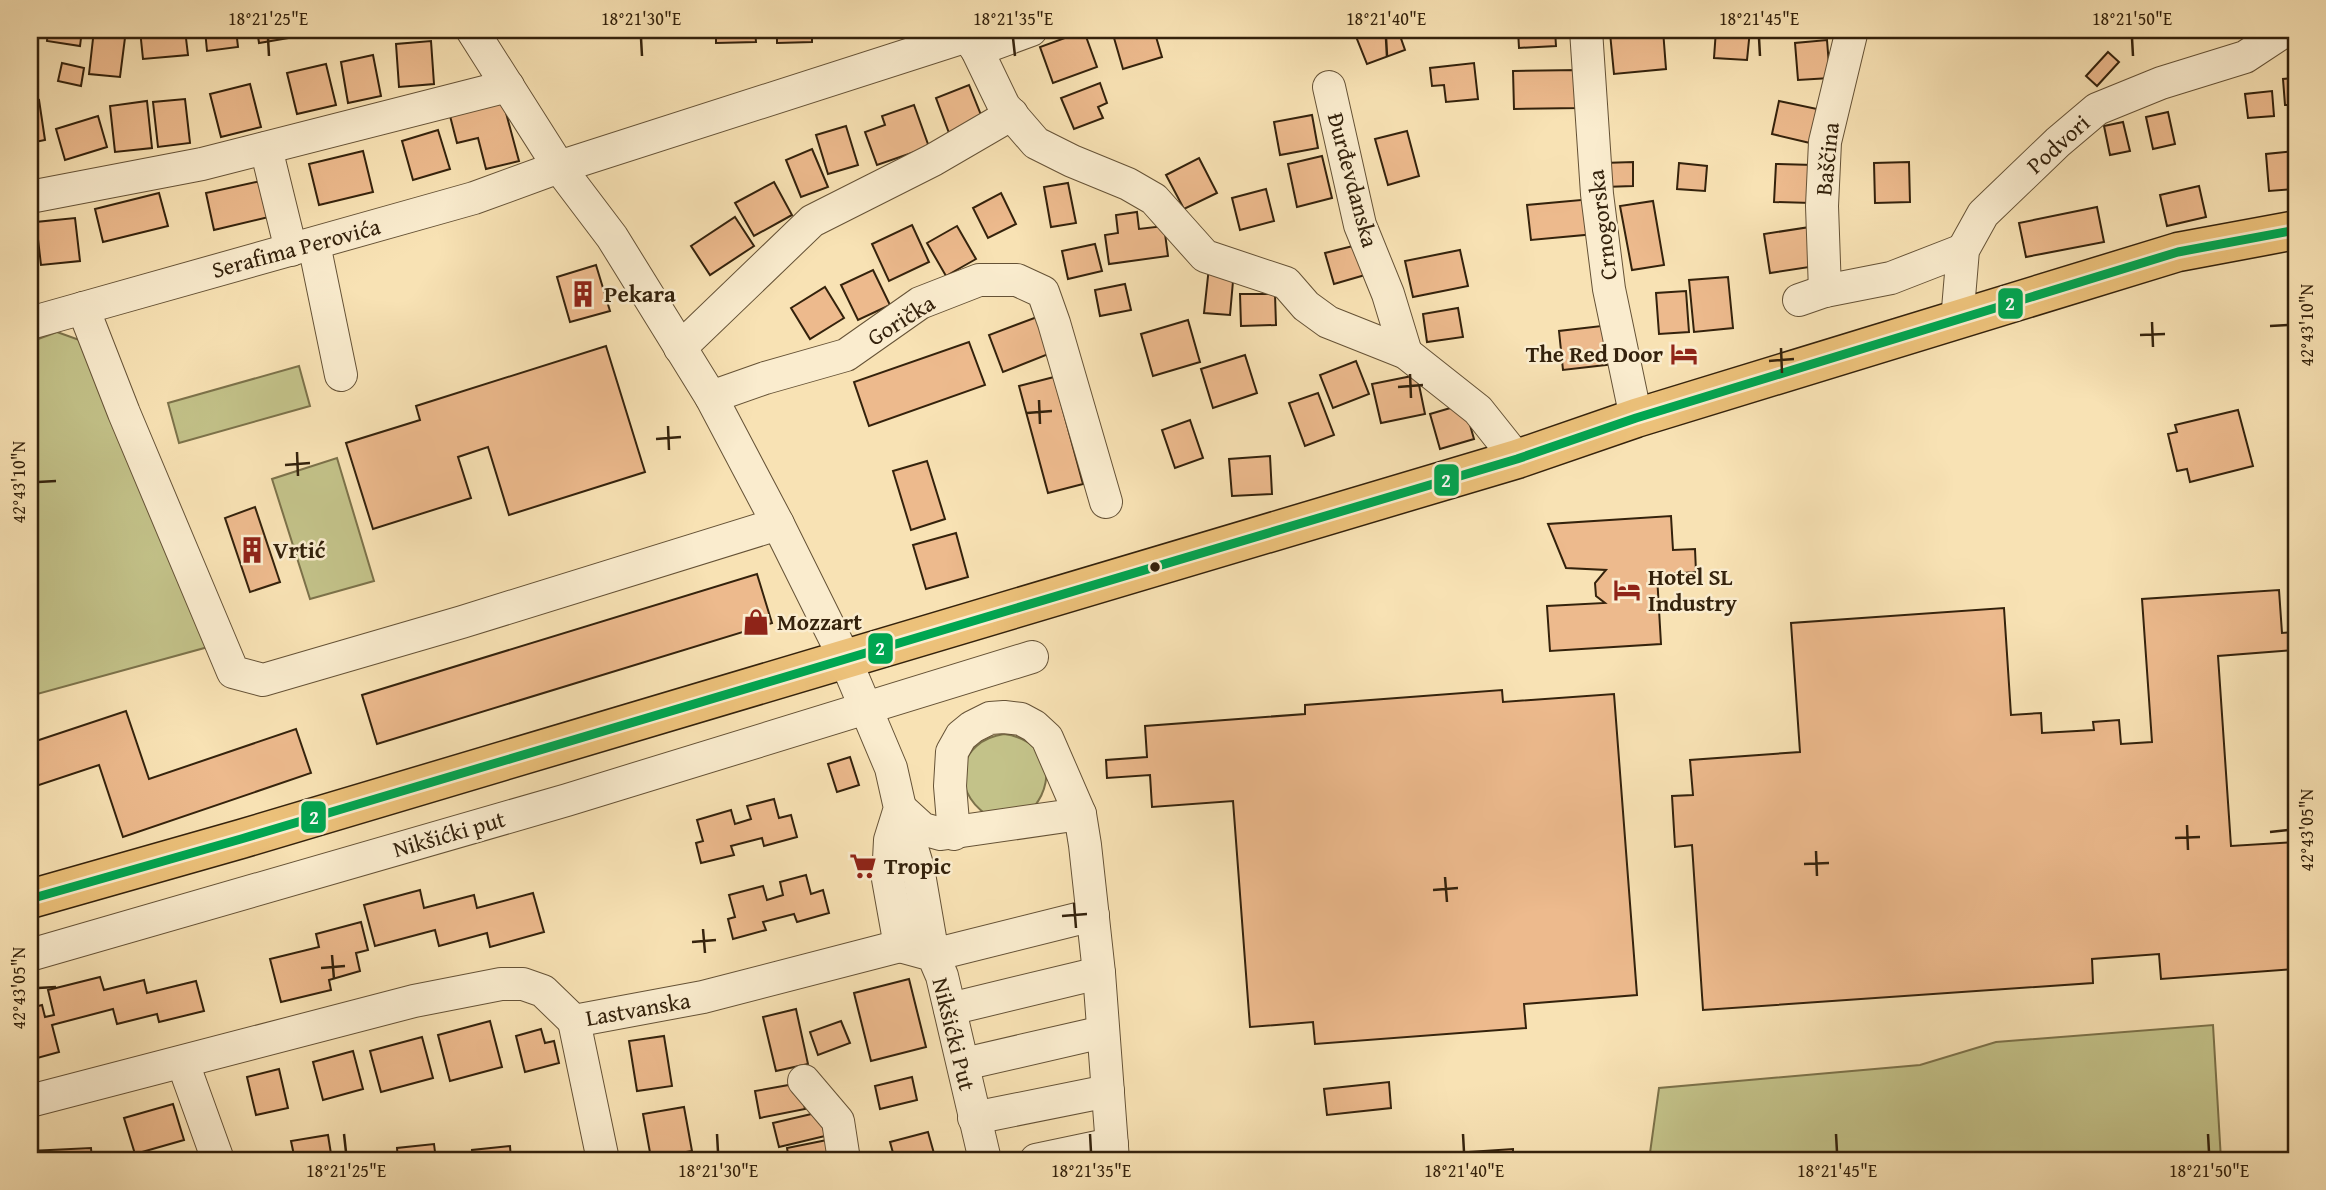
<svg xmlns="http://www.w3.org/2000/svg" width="2326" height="1190" font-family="'Gentium Book Plus',serif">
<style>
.green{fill:#c3c289;stroke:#7c724a;stroke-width:2}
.building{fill:#edba8d;stroke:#34220c;stroke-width:2}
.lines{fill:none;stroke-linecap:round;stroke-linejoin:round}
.minor-casing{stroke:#655236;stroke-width:34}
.major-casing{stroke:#34220c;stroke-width:41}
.minor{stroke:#faecce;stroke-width:32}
.major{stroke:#ecc17a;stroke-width:38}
.bus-1-casing{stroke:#faecce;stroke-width:14}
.bus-1{stroke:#00a651;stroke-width:9}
.ticks{fill:none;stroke:#34220c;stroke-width:2.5}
.bus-dot{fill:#34220c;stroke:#faecce;stroke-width:2.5}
.labels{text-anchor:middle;stroke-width:5;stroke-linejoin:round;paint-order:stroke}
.street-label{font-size:23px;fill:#34220c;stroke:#faecce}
.poi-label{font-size:23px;font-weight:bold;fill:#34220c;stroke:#faecce;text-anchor:start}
.line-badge{stroke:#faecce;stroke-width:2.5}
.badge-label{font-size:19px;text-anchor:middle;font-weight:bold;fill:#fff}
.neatline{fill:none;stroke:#34220c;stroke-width:2.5}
.ticks-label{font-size:18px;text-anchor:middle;fill:#34220c}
</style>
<rect width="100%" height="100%" fill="#f8e2b4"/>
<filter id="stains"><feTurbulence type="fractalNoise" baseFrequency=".00286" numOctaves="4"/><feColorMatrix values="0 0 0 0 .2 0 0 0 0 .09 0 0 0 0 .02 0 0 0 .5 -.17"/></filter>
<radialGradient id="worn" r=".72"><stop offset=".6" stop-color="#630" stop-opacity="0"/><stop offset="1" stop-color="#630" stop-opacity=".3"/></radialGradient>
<g class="green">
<polygon points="57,332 85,342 208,647 30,696 30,342"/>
<polygon points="299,366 310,406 179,443 168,403"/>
<polygon points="337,458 374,581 310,599 272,479"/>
<path d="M1004 734C1044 739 1059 775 1034 807L987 815C949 789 958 741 1004 734Z"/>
<polygon points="2213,1025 2221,1160 1649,1160 1659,1088 1920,1065 1996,1042"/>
</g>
<g class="building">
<polygon points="48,30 82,30 80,46 47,41"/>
<polygon points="94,30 126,30 120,77 89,74"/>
<polygon points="140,30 185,30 188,55 143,59"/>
<polygon points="205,30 236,30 238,47 207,51"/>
<polygon points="257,30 288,30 289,38 259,43"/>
<rect x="660" y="30" width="42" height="5"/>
<polygon points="716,30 755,30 756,42 716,43"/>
<polygon points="777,30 812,30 812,42 777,43"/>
<polygon points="1154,30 1162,57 1123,69 1112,31"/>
<polygon points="1367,30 1398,30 1405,50 1367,64 1355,34"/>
<polygon points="1518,30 1555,30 1556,46 1519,48"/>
<polygon points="1639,30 1663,30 1666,69 1614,74 1610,33"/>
<polygon points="1716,30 1750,30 1747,60 1714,58"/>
<polygon points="1084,31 1097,67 1053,83 1040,47"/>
<polygon points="1827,40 1830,78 1798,80 1795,43"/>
<polygon points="431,41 434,84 399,87 396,44"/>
<polygon points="2108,52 2119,62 2097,86 2086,76"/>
<polygon points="373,55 381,96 348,103 341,62"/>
<polygon points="62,63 84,68 81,86 58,81"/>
<polygon points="1474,63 1478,99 1446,102 1444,85 1432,86 1430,68"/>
<polygon points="326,64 336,105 297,114 287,73"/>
<polygon points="1579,70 1580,108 1514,109 1513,71"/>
<polygon points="2296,78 2296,105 2285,105 2283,79"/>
<polygon points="1100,83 1107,103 1098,107 1103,118 1074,129 1061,98"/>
<polygon points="250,84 261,127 221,137 210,94"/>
<polygon points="969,85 983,120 949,133 936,98"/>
<polygon points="2272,91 2274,116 2248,118 2245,94"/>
<polygon points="502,98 519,161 486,169 478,138 457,143 449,112"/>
<polygon points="185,99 190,143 158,147 153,102"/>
<polygon points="39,100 45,140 30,143 30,102"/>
<polygon points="147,101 152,148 115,152 110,106"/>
<polygon points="1779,101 1817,109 1810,143 1772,134"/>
<polygon points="914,105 929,147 877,165 865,132 885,125 882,116"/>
<polygon points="2168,112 2175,144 2153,149 2146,117"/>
<polygon points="1312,115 1318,148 1280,155 1274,122"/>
<polygon points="98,116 107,147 65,160 56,129"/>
<polygon points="2123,122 2130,151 2110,155 2104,126"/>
<polygon points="846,126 858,165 828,174 816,135"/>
<polygon points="438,130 450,169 413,180 402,141"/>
<polygon points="1407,131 1419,176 1388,185 1375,139"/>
<polygon points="812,149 828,187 801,197 786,160"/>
<polygon points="363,151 373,192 319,205 309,164"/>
<polygon points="2296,151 2296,189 2269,191 2266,154"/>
<polygon points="1322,156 1332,198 1297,207 1288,164"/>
<polygon points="1199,158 1217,193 1184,209 1166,175"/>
<polygon points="1633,162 1633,186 1604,187 1603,163"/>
<polygon points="1909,162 1910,202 1875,203 1874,163"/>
<polygon points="1679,163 1707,166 1705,191 1677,189"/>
<polygon points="1776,164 1813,165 1811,203 1774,202"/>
<polygon points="265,180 273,216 214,230 206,193"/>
<polygon points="774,182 792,215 754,236 735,203"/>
<polygon points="1068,183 1076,223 1051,227 1044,187"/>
<polygon points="2199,186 2206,217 2167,226 2160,195"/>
<polygon points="1266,189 1274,221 1240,230 1232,198"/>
<polygon points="159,193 168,226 103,242 95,209"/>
<polygon points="1001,193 1016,224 988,238 973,208"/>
<polygon points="1592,199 1595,234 1531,240 1527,205"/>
<polygon points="1653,201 1664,265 1632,270 1620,206"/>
<polygon points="2097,207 2104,242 2026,257 2019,223"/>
<polygon points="1137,212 1139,229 1164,226 1168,256 1109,264 1105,235 1118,233 1116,215"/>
<polygon points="735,217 754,246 710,275 691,246"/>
<polygon points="75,218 80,261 41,265 36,222"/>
<polygon points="912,225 929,262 889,281 872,244"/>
<polygon points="957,226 976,259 946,276 927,243"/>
<polygon points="1810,227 1816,266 1770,273 1764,234"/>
<polygon points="1095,244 1102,271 1068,279 1062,251"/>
<polygon points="1357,245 1365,275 1334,284 1325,253"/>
<polygon points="1460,250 1468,286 1413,297 1405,261"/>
<polygon points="596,265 610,311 570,322 557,277"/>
<polygon points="1209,267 1234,270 1230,315 1204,313"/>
<polygon points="873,270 890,305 858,320 841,285"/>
<polygon points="1728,277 1733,328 1694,332 1689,280"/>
<polygon points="1125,284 1131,310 1100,316 1095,290"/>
<polygon points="825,287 844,318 810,339 791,308"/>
<polygon points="1686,291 1689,332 1659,334 1656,293"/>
<polygon points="1240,294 1275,294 1276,325 1241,326"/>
<polygon points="1458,308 1463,337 1427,342 1423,314"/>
<polygon points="1037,317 1051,353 1003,372 989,335"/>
<polygon points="1188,320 1200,362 1153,376 1141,334"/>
<polygon points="1610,325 1614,364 1563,370 1559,331"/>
<polygon points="969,342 985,385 869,426 854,382"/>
<polygon points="606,346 645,472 509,515 488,447 458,457 471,498 373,529 346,443 420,420 416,406"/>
<polygon points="1245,355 1257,393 1213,408 1201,369"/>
<polygon points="1356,361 1369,394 1333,408 1320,375"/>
<polygon points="1417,375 1425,414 1381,423 1372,384"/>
<polygon points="1054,377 1083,484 1048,493 1019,386"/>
<polygon points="1318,393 1334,435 1305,446 1289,403"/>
<polygon points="1464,404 1474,439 1440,449 1430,414"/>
<polygon points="2238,410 2253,466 2190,482 2187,469 2177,471 2168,434 2177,432 2175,425"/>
<polygon points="1190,420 1203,458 1175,468 1162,430"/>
<polygon points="1270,456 1272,494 1232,496 1229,459"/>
<polygon points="927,461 945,519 911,530 893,471"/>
<polygon points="255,507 280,582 250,592 225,518"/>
<polygon points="1671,516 1673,550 1695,549 1696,572 1657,575 1661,644 1550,651 1547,606 1605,603 1596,596 1595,583 1606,570 1566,568 1548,524"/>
<polygon points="956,533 968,577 926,589 913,545"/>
<polygon points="757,574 772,623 377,744 362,695"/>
<polygon points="2279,590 2282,633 2296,632 2296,650 2218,656 2231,846 2295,842 2296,969 2161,979 2159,954 2092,959 2093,983 1703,1010 1692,845 1675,847 1672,796 1693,795 1690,760 1800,752 1791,623 2004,608 2011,715 2041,713 2042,733 2094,730 2093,722 2119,720 2121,744 2152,742 2142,599"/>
<polygon points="1502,690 1503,702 1614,694 1637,995 1524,1004 1526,1028 1315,1044 1313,1022 1250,1027 1233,801 1152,807 1150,775 1107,778 1106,760 1147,757 1145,726 1305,714 1305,705"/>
<polygon points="126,711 149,779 296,729 311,773 123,837 99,765 33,787 30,777 30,743"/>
<polygon points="850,757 859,785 837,792 828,764"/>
<polygon points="774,799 779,818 791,815 797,837 764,846 762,838 731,846 734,855 701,863 696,843 703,841 697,820 731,810 735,824 751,819 747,806"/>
<polygon points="806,875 811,894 823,890 829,913 797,922 794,914 763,922 766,930 733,939 728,919 735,917 729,895 763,886 767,900 783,895 780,882"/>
<polygon points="420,890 424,908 474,895 477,908 533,893 544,932 490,947 487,933 439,946 435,930 375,946 364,905"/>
<polygon points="361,922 368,950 356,953 360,971 329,980 331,990 281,1002 270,959 319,947 316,934"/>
<polygon points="100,977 104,990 144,980 147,993 196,981 204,1011 159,1022 157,1014 117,1024 113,1009 52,1025 59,1052 30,1060 30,1008 42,1005 45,1017 54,1015 48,990"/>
<polygon points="909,979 926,1047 871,1061 854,993"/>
<polygon points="796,1009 808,1064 776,1071 763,1017"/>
<polygon points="490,1021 502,1067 450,1081 438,1035"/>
<polygon points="841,1021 850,1043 818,1055 810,1032"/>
<polygon points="541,1029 545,1043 554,1041 559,1063 525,1072 516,1036"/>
<polygon points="664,1036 672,1086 637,1091 629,1041"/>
<polygon points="422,1037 433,1078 381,1092 370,1051"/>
<polygon points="353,1051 363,1089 323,1100 313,1062"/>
<polygon points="279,1069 288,1108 256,1115 247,1077"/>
<polygon points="912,1077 917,1100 880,1109 875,1086"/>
<polygon points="1389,1082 1391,1108 1327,1115 1324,1089"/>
<polygon points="800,1083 805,1109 760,1118 755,1091"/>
<polygon points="173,1104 184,1140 135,1154 124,1118"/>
<polygon points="684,1107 692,1151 651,1158 643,1114"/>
<polygon points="820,1112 825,1136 779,1147 773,1123"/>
<polygon points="928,1132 935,1157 923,1160 895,1160 890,1142"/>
<polygon points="328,1135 332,1160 295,1160 291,1141"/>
<polygon points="827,1140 831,1160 789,1160 787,1148"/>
<polygon points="434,1144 436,1160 398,1160 397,1148"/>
<polygon points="510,1146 511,1160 473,1160 472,1150"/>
<polygon points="91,1148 92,1160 30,1160 30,1151"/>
<polygon points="1513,1149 1513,1160 1409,1160 1408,1156"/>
<polygon points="1293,1152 1294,1160 1270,1160 1269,1154"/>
</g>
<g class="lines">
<defs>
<g id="minor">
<polyline points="472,30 559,167 612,237 711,397 778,524 845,659 891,768 900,808 890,840 888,879 900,946 933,955 942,976 985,1160"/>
<polyline points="963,30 977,50 1004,106 1036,143 1072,161 1128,184 1154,199 1205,256 1286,283 1306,306 1328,322 1406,353 1478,410 1517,459"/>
<polyline points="1586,30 1597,194 1609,289 1636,418"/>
<polyline points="977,50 1031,30"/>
<polyline points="1329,87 1360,225 1388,294 1406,353"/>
<polyline points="266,148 291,250"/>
<polyline points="30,197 202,164 508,86"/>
<polyline points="314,244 341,375"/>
<polyline points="1825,291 1822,206 1825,142 1852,30"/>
<polyline points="1799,300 1825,291 1891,278 1963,250"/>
<polyline points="83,308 124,413 233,672 263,680 462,622 778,524"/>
<polyline points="1957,321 1963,250 1983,214 2058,142 2097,109 2161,83 2245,57 2286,30"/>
<polyline points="30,323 474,198 559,167 967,36"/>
<polyline points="680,348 812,221 933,160 1012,114"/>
<polyline points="711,397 765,378 846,355 920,303 979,280 1017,280 1043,292 1054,323 1106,502"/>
<polyline points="900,808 918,868 933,955 1093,915"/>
<polyline points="900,808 923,829 941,834 1080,814"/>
<polyline points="954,834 950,786 952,752 961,736 972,727 990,718 1004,717 1021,719 1034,726 1047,738 1080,814 1085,845 1099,973 1113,1160"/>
<polyline points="30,955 567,800 1032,657"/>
<polyline points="950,1009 1099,973"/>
<polyline points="574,1021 603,1160"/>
<polyline points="183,1063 218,1160"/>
<polyline points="964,1064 1103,1032"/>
<polyline points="804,1081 838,1121 844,1160"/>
<polyline points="30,1101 414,1001 501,984 523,984 543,991 574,1021 703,997 900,946"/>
<polyline points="974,1118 1108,1091"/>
<polyline points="1036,1160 1112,1144"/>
</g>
<polyline id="major" points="30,899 241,839 1517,459 1636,418 2178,252 2296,230"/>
</defs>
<use href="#minor" class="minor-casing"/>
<use href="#major" class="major-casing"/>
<use href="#minor" class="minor"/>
<use href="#major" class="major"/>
<defs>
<polyline id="bus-1" points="30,899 241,839 1517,459 1636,418 2178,252 2296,230"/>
</defs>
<use href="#bus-1" class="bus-1-casing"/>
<use href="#bus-1" class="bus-1"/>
</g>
<path class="ticks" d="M268 38 269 56M641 38 642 56M1013 38 1015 56M1386 38 1387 56M1759 38 1760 56M2132 38 2133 56M2152 322 2153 347M2270 326 2288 325M2140 335 2165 334M1781 348 1782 373M1769 361 1794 359M1410 374 1411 398M1398 387 1423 385M1039 400 1040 424M1027 413 1052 411M668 426 669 450M656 439 681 437M297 452 298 476M285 465 310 463M38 482 56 481M2187 825 2188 850M2270 832 2288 830M2175 838 2200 837M1816 851 1817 876M1804 864 1829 863M1445 877 1447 902M1433 890 1458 888M1074 903 1076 928M1062 916 1087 914M703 929 705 953M692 942 716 940M332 955 334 979M321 968 345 966M38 988 56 987M344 1134 346 1152M717 1134 718 1152M1090 1134 1091 1152M1463 1134 1464 1152M1836 1134 1837 1152M2208 1134 2209 1152"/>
<defs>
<symbol id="building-bare" viewBox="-9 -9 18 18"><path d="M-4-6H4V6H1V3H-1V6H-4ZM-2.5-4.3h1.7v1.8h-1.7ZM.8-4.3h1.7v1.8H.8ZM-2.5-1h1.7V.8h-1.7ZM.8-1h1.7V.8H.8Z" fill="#8f2418" stroke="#faecce" stroke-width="2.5" paint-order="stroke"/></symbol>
<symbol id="hotel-bare" viewBox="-9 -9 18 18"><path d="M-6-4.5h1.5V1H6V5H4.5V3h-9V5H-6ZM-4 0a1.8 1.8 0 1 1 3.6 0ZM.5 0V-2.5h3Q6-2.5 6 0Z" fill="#8f2418" stroke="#faecce" stroke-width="2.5" paint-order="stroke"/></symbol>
<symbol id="shop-bare" viewBox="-9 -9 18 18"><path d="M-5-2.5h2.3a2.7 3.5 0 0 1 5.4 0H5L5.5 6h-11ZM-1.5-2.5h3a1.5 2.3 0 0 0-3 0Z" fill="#8f2418" stroke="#faecce" stroke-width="2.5" paint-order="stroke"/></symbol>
<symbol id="supermarket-bare" viewBox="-9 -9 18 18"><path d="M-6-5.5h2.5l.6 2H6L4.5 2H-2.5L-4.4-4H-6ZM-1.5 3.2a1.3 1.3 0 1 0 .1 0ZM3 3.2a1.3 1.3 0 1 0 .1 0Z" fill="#8f2418" stroke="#faecce" stroke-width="2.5" paint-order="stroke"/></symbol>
</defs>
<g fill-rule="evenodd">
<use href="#building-bare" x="564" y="275" width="38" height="38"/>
<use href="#hotel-bare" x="1665" y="335" width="38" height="38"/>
<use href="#building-bare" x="233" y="531" width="38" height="38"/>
<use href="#hotel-bare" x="1608" y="571" width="38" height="38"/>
<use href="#shop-bare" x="737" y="603" width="38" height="38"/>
<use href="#supermarket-bare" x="844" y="847" width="38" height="38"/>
</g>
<circle class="bus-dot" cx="1155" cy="567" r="6"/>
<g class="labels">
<g class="street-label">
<text transform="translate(2058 144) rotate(-42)" y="8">Podvori</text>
<text transform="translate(1827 159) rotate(-84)" y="8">Baščina</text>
<text transform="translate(1353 180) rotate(75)" y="8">Đurđevdanska</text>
<text transform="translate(1602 225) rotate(-97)" y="8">Crnogorska</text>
<text transform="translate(296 248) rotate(-15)" y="8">Serafima Perovića</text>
<text transform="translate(901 320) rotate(-32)" y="8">Gorička</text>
<text transform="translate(449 834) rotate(-16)" y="8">Nikšićki put</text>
<text transform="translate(638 1009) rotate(-10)" y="8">Lastvanska</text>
<text transform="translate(954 1034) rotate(76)" y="8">Nikšićki Put</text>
</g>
<g class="poi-label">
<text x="604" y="302">Pekara</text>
<text x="1663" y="362" text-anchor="end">The Red Door</text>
<text x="273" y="558">Vrtić</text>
<text x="1648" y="585">Hotel SL<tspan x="1648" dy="26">Industry</tspan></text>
<text x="777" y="630">Mozzart</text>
<text x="884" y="874">Tropic</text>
</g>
</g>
<g class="line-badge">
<rect x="1997" y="287" width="27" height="33" rx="7" fill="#00a651"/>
<rect x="1433" y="463" width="27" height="34" rx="7" fill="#00a651"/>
<rect x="867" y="632" width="27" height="33" rx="7" fill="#00a651"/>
<rect x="300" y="800" width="27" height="34" rx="7" fill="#00a651"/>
</g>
<g class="badge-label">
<text x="2010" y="310">2</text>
<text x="1446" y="487">2</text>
<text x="880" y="655">2</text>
<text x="314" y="824">2</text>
</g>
<rect width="2326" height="1190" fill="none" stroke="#f8e2b4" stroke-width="77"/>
<rect x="38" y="38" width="2250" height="1114" class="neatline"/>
<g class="ticks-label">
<text x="268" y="25">18°21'25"E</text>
<text x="641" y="25">18°21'30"E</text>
<text x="1013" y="25">18°21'35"E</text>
<text x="1386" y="25">18°21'40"E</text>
<text x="1759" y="25">18°21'45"E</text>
<text x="2132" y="25">18°21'50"E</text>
<text transform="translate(2307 325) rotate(-90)" y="6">42°43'10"N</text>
<text transform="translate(19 482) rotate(-90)" y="6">42°43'10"N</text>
<text transform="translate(2307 830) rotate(-90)" y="6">42°43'05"N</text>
<text transform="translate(19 988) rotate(-90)" y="6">42°43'05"N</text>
<text x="346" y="1177">18°21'25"E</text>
<text x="718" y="1177">18°21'30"E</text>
<text x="1091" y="1177">18°21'35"E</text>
<text x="1464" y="1177">18°21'40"E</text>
<text x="1837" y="1177">18°21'45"E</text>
<text x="2209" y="1177">18°21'50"E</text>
</g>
<rect width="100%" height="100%" filter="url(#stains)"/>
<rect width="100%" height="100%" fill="url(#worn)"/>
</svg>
